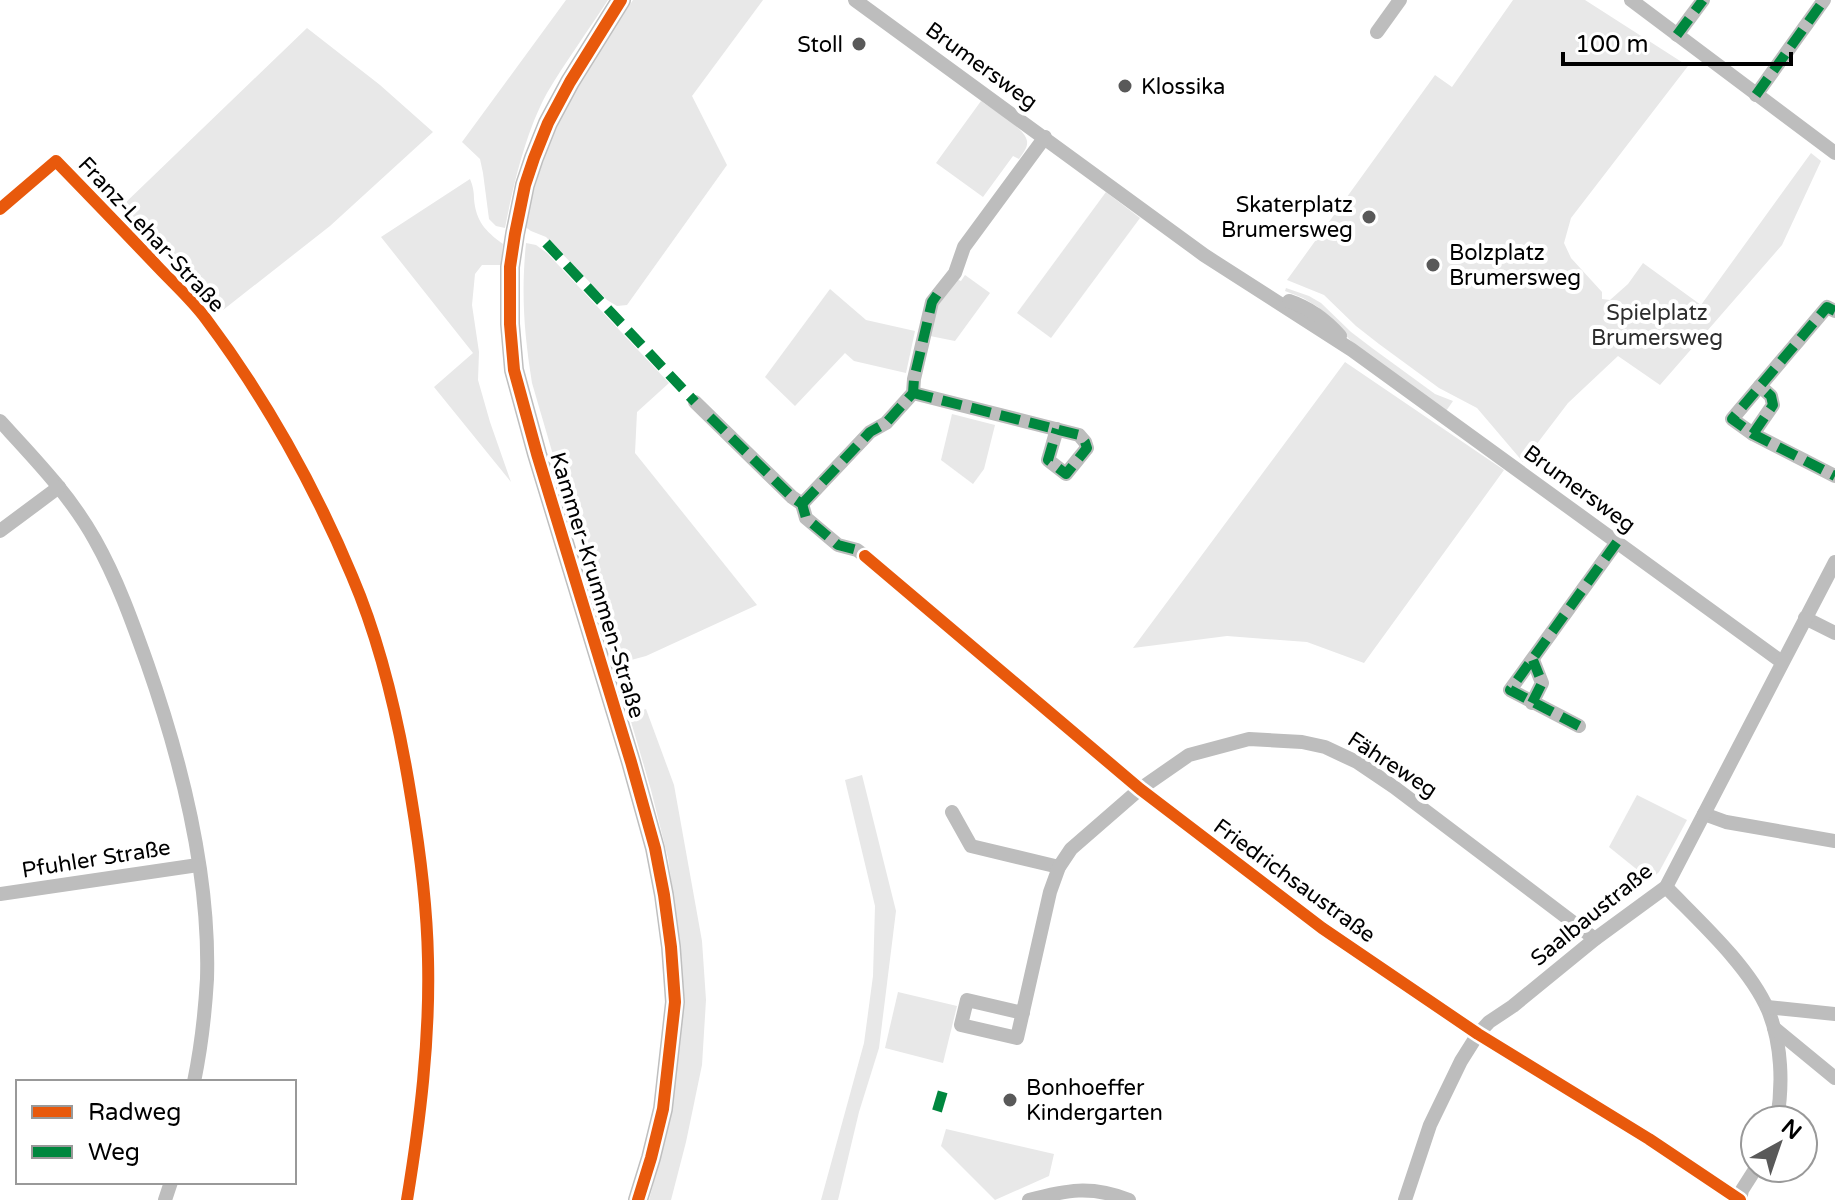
<svg xmlns="http://www.w3.org/2000/svg" width="1835" height="1200" font-family="'Varela Round',sans-serif">
<style>
.green{fill:#e8e8e8}
.lines{fill:none;stroke-linecap:round;stroke-linejoin:round}
.street{stroke:#bdbdbd;stroke-width:14}
.secondary{stroke:#bfbfbf;stroke-width:20}
.quiet{stroke:#00873e;stroke-width:10;stroke-dasharray:20 10;stroke-linecap:butt}
.cycleway-casing{stroke:#fff;stroke-width:17}
.cycleway{stroke:#e8590c;stroke-width:12}
.poi-dot{fill:#595959;stroke:#fff;stroke-width:3}
.labels{text-anchor:middle;stroke-width:8;stroke-linejoin:round;paint-order:stroke}
.poi-label{font-size:22px;fill:#000;stroke:#fff;text-anchor:start}
.street-label{font-size:22px;fill:#000;stroke:#fff}
.park-label{font-size:22px;fill:#2d2d2d;stroke:#fff}
</style>
<rect width="100%" height="100%" fill="#fff"/>
<g class="green">
<path d="M566 0H608C588 31 566 61 547 93 526 131 513 186 505 228L496 226 489 219 483 173 480 159 462 142Z"/>
<path d="M633 0H763L692 96 727 165 627 305 617 306 607 300 546 237 531 231 524 226C533 192 542 159 557 127 576 82 606 41 633 0Z"/>
<polygon points="1513,0 1585,0 1688,66 1571,218 1564,243 1571,258 1602,292 1602,299 1610,300 1628,284 1643,263 1701,305 1811,153 1821,161 1782,245 1660,385 1618,356 1568,403 1523,462 1477,408 1439,388 1379,344 1356,326 1324,295 1287,280 1435,75 1452,87"/>
<polygon points="307,28 380,85 433,132 330,226 223,310 179,258 122,206"/>
<path d="M981 101C992 109 1025 128 1027 141 1028 148 1023 153 1019 159L1013 156 983 197 936 163Z"/>
<path d="M470 179C473 186 474 192 474 199 476 221 485 231 503 244L501 265H482L475 274 472 305 479 352 478 380 490 422 511 482 434 387 473 353 381 237Z"/>
<polygon points="1106,192 1140,218 1051,338 1017,313"/>
<path d="M526 243 536 245 547 253 669 383 637 412 635 453 757 605 646 656 620 663 639 711 646 709 674 785 702 941 706 1000 702 1065 686 1142 671 1200H649L667 1134 680 942 668 858 651 790 532 383C524 333 521 294 526 243Z"/>
<polygon points="965,275 990,293 955,341 930,336 935,307 956,279 961,281"/>
<polygon points="1286,288 1309,296 1321,303 1351,332 1372,348 1435,394 1453,401 1446,411 1354,344 1318,307 1303,298 1285,291"/>
<polygon points="830,289 866,320 915,331 906,373 854,361 845,353 795,406 765,377"/>
<polygon points="1345,362 1504,470 1364,663 1307,642 1227,636 1133,648"/>
<polygon points="952,414 995,425 984,469 973,484 941,460"/>
<polygon points="862,775 896,911 879,1048 859,1112 838,1200 821,1200 864,1043 873,976 875,906 845,780"/>
<polygon points="1637,795 1687,820 1659,872 1650,880 1609,847"/>
<polygon points="898,992 957,1006 943,1063 885,1048"/>
<polygon points="946,1129 1054,1154 1049,1176 995,1200 941,1146"/>
</g>
<g class="lines">
<g class="street">
<polyline points="855,0 1204,255 1352,350 1782,662"/>
<polyline points="1631,0 1835,153"/>
<polyline points="1377,32 1400,0"/>
<polyline points="1677,35 1703,0"/>
<polyline points="1756,95 1824,0"/>
<path d="M0 209 56 161C90 196 124 231 157 266 173 283 192 300 206 319 264 396 315 487 352 576 382 646 399 722 411 797 420 851 427 905 428 959 430 1040 420 1121 407 1200"/>
<path d="M1289 301C1310 308 1325 319 1340 336"/>
<polyline points="1835,311 1827,307 1732,419 1753,434 1835,476"/>
<polyline points="913,393 1079,435 1085,442 1087,448 1066,474 1048,460 1057,429"/>
<polyline points="695,402 792,497 802,504 806,518 838,545 857,550 865,556 1140,789 1322,928 1478,1034 1649,1139 1740,1200"/>
<path d="M0 421C34 458 70 495 95 540 117 579 132 621 147 663 181 760 210 876 207 979 205 1013 201 1048 194 1082"/>
<polyline points="1753,434 1773,405 1771,396 1760,386"/>
<polyline points="802,504 870,432 886,423 913,393 914,379 932,302 955,273 964,247 1045,137"/>
<polyline points="0,531 59,487"/>
<polyline points="1805,618 1835,633"/>
<polyline points="1532,703 1542,683 1533,660"/>
<polyline points="1579,726 1510,690 1617,542"/>
<polyline points="952,812 971,846 1059,867"/>
<polyline points="1704,814 1726,822 1835,841"/>
<path d="M1666 887C1699 921 1749 966 1768 1010 1782 1044 1783 1085 1777 1120"/>
<polyline points="0,894 198,865"/>
<polyline points="1767,1007 1835,1014"/>
<polyline points="1023,1013 967,1000 961,1025 1017,1038 1050,892 1059,867 1071,849 1140,789 1189,755 1249,739 1302,742 1325,747 1357,762 1394,787 1595,939"/>
<polyline points="1774,1028 1835,1078"/>
<polyline points="165,1200 171,1182"/>
<path d="M1029 1200C1066 1190 1091 1185 1129 1200"/>
<polyline points="1405,1200 1430,1125 1461,1061 1478,1034 1489,1022 1513,1006 1595,939 1666,887 1835,562"/>
<polyline points="1740,1200 1742,1190 1756,1168"/>
</g>
<polyline class="secondary" points="621,0 570,82 548,123 534,158 525,185 515,234 510,267 510,324 514,370 537,454 631,762 655,848 664,895 671,947 675,1002 663,1109 651,1158 638,1200"/>
<g class="quiet">
<polyline points="1677,35 1703,0"/>
<polyline points="1756,95 1824,0"/>
<polyline points="546,243 695,402"/>
<polyline points="1835,311 1827,307 1732,419 1753,434 1835,476"/>
<polyline points="913,393 1079,435 1085,442 1087,448 1066,474 1048,460 1057,429"/>
<polyline points="710,417 792,497 802,504 806,518 838,545 857,550 865,556"/>
<polyline points="1753,434 1773,405 1771,396 1760,386"/>
<polyline points="802,504 870,432 886,423 913,393 914,379 932,302 938,293"/>
<polyline points="1532,703 1542,683 1533,660"/>
<polyline points="1579,726 1510,690 1617,542"/>
<polyline points="937,1111 945,1084"/>
</g>
<defs>
<g id="cycleway">
<polyline points="621,0 570,82 548,123 534,158 525,185 515,234 510,267 510,324 514,370 537,454 631,762 655,848 664,895 671,947 675,1002 663,1109 651,1158 638,1200"/>
<path d="M0 209 56 161C90 196 124 231 157 266 173 283 192 300 206 319 264 396 315 487 352 576 382 646 399 722 411 797 420 851 427 905 428 959 430 1040 420 1121 407 1200"/>
<polyline points="865,556 1140,789 1322,928 1478,1034 1649,1139 1740,1200"/>
</g>
</defs>
<use href="#cycleway" class="cycleway-casing"/>
<use href="#cycleway" class="cycleway"/>
</g>
<g class="poi-dot">
<circle cx="859" cy="44" r="8"/>
<circle cx="1125" cy="86" r="8"/>
<circle cx="1369" cy="217" r="8"/>
<circle cx="1433" cy="265" r="8"/>
<circle cx="1010" cy="1100" r="8"/>
</g>
<g class="labels">
<g class="poi-label">
<text x="843" y="52" text-anchor="end">Stoll</text>
<text x="1141" y="94">Klossika</text>
<text x="1353" y="212" text-anchor="end">Skaterplatz<tspan x="1353" dy="25">Brumersweg</tspan></text>
<text x="1449" y="260">Bolzplatz<tspan x="1449" dy="25">Brumersweg</tspan></text>
<text x="1026" y="1095">Bonhoeffer<tspan x="1026" dy="25">Kindergarten</tspan></text>
</g>
<g class="street-label">
<text transform="translate(982 65) rotate(36)" y="8">Brumersweg</text>
<text transform="translate(152 234) rotate(47)" y="8">Franz-Lehar-Straße</text>
<text transform="translate(1580 488) rotate(36)" y="8">Brumersweg</text>
<text transform="translate(598 585) rotate(73)" y="8">Kammer-Krummen-Straße</text>
<text transform="translate(1393 764) rotate(33)" y="8">Fähreweg</text>
<text transform="translate(96 858) rotate(-9)" y="8">Pfuhler Straße</text>
<text transform="translate(1295 880) rotate(36)" y="8">Friedrichsaustraße</text>
<text transform="translate(1591 914) rotate(-39)" y="8">Saalbaustraße</text>
</g>
<g class="park-label">
<text x="1657" y="320">Spielplatz<tspan x="1657" dy="25">Brumersweg</tspan></text>
</g>
</g>
<rect x="16" y="1080" width="280" height="104" fill="#ffffff" stroke="#999999" stroke-width="2"/>
<rect x="32" y="1106" width="40" height="12" fill="#e8590c" stroke="#999999" stroke-width="2"/>
<text x="88" y="1120" font-size="24" fill="#000000">Radweg</text>
<rect x="32" y="1146" width="40" height="12" fill="#00873e" stroke="#999999" stroke-width="2"/>
<text x="88" y="1160" font-size="24" fill="#000000">Weg</text>
<g transform="translate(1779 1144) rotate(40)"><circle r="38" fill="#ffffff" stroke="#999999" stroke-width="2"/>
<path d="M0-6L14 30L0 20L-14 30Z" fill="#595959"/>
<text y="-12" font-size="22" font-weight="bold" text-anchor="middle" fill="#000000">N</text>
</g>
<path d="M1563 52v12h228v-12" fill="none" stroke="#000000" stroke-width="4"/>
<text x="1575" y="52" font-size="24" fill="#000000" stroke="#ffffff" stroke-width="6" paint-order="stroke">100 m</text>
</svg>
